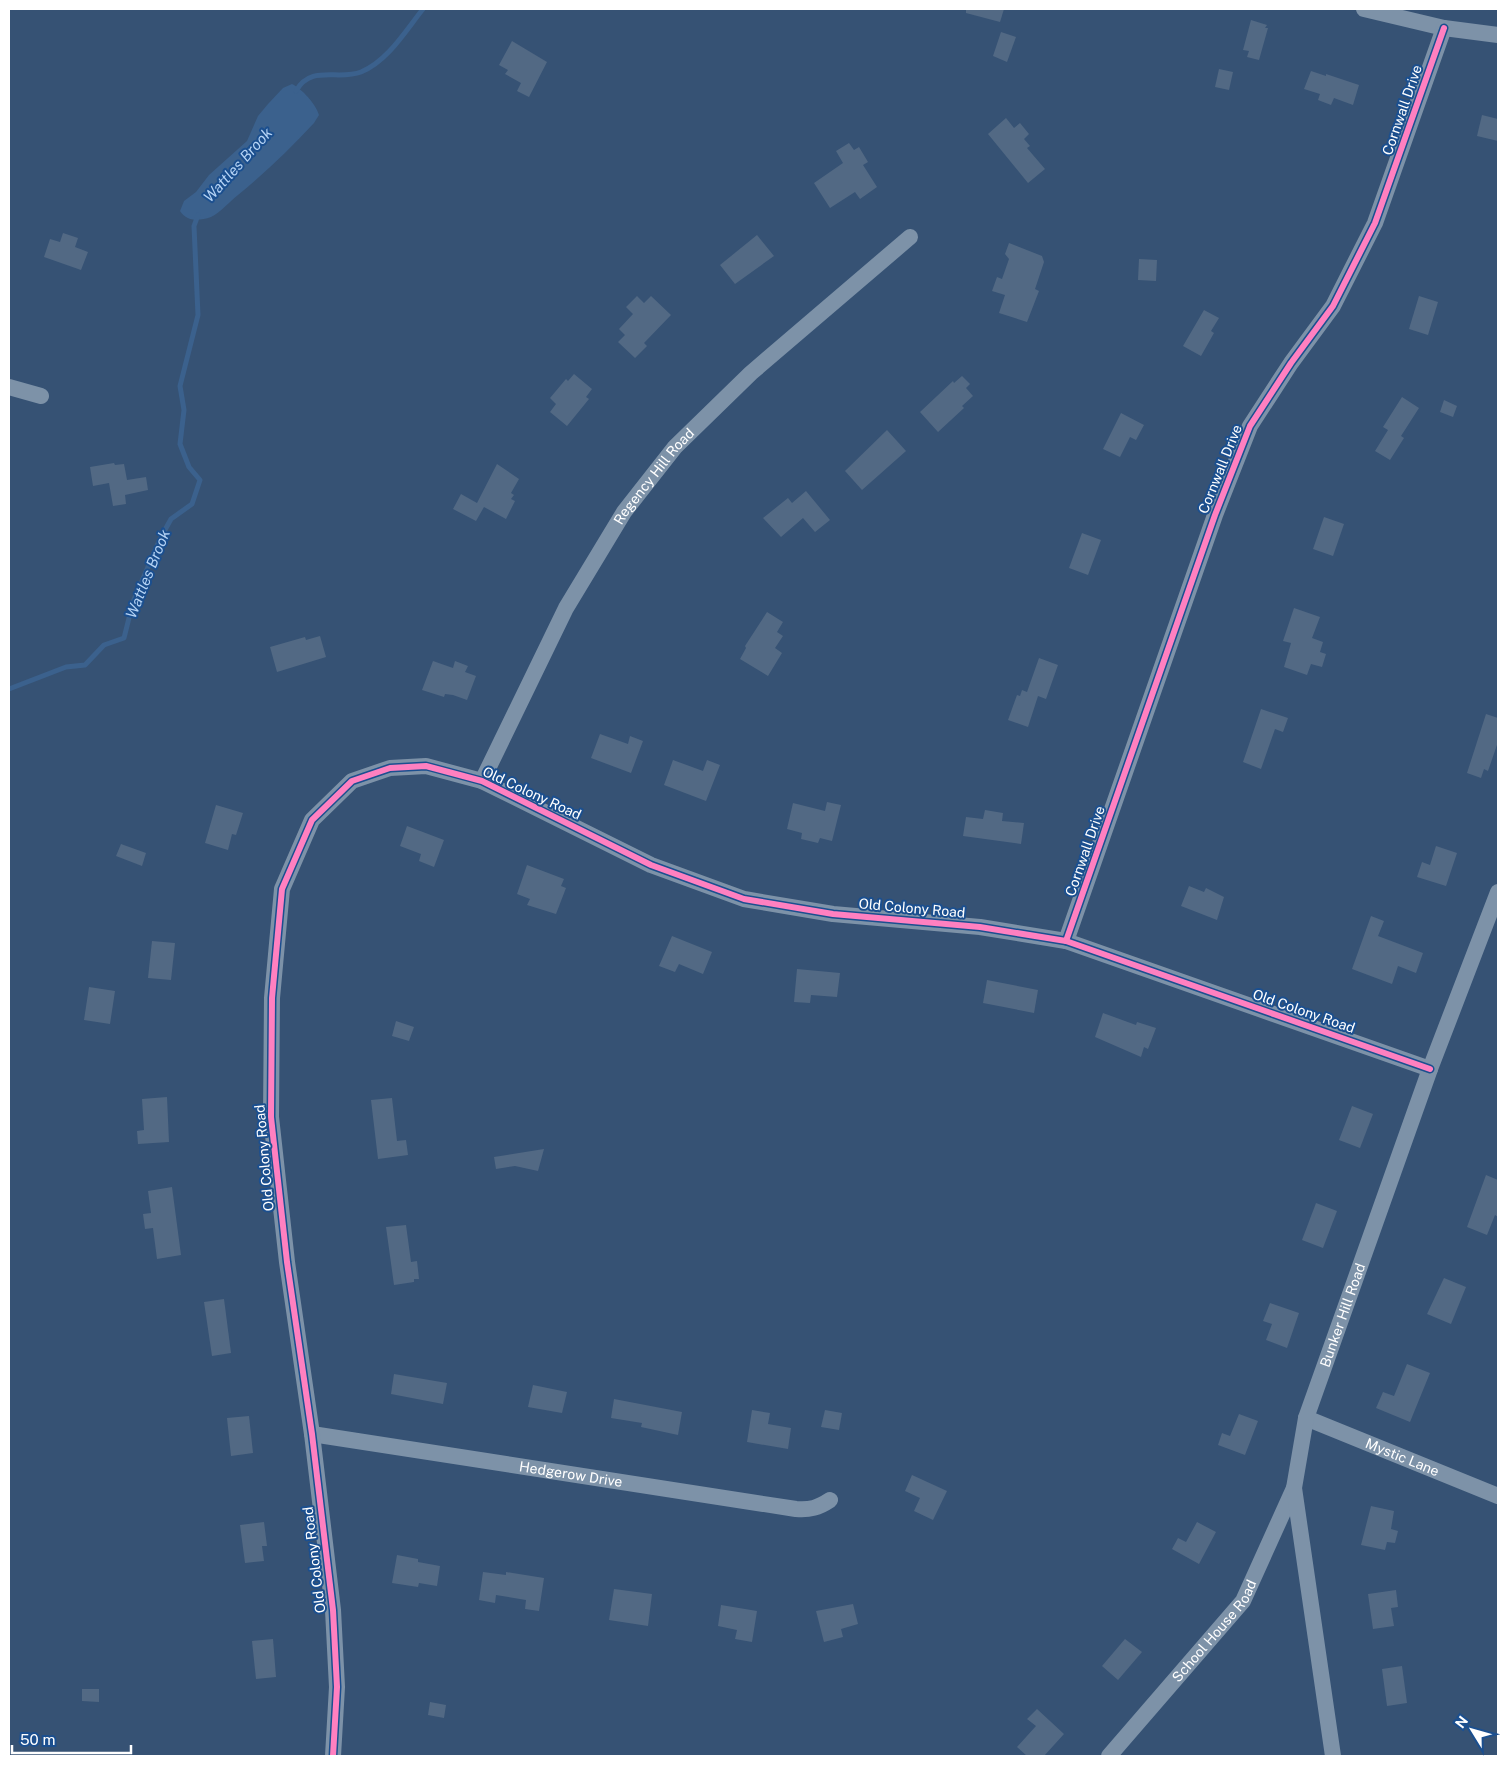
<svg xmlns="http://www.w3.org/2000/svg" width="1507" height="1765" font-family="'Public Sans',sans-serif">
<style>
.water{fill:#3b618d}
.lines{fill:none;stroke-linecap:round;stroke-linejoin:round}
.stream{stroke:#3b618d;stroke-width:5}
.building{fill:#526984}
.minor{stroke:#7d92a8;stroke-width:16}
.cycleway-casing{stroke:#1b4f8f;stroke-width:9}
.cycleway{stroke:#ff80c0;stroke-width:6}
.labels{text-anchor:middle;stroke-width:4;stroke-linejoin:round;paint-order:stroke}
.street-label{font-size:14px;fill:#fff;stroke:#1b4f8f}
.water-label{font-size:15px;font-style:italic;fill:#b5d3f5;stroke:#1b4f8f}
</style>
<rect width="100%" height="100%" fill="#365274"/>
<path class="water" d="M292 84C302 89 316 104 319 115L314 123C290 149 265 173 238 195 229 202 221 212 211 217 199 221 187 222 180 211L184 201 196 192 209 175 247 141 258 116 268 104 283 88Z"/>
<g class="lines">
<g class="stream">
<path d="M296 91C311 64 338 81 361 72 388 61 406 30 423 9"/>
<polyline points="9,689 66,667 85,665 104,645 124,638 133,602 160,539 171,519 192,504 200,480 189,467 180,444 184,410 180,386 198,315 194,226 198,215"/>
</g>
</g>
<g class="building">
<polygon points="966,9 1004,9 1000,22 966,13"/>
<polygon points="1251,20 1267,25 1265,28 1268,28 1259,60 1247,57 1249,51 1243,50"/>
<polygon points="1001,32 1016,37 1007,62 993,56"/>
<polygon points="512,41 547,62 529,97 517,91 521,83 505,74 508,70 499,65"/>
<polygon points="1219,69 1233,72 1229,90 1215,87"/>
<polygon points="1311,71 1326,76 1326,74 1359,85 1353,105 1334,98 1331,105 1318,100 1320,94 1304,89"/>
<polygon points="1482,115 1498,119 1498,141 1477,136"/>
<polygon points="1006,118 1014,128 1020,123 1029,134 1024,139 1030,146 1027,148 1045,169 1028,183 988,134"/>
<polygon points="849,143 854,150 859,147 868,162 863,165 877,187 860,199 855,192 830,208 814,183 843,163 836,151"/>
<polygon points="63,233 78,238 75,247 88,252 81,270 44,257 50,239 60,242"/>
<polygon points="757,235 774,256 735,284 720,265"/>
<polygon points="1009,243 1042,256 1044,262 1035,289 1039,291 1027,322 999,313 1005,295 992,291 997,277 1002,279 1009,259 1005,254"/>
<polygon points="1139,259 1157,260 1156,281 1138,280"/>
<polygon points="637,296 644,303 651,296 671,315 644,343 647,346 635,358 618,342 625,335 619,329 633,314 626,307"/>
<polygon points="1419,296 1438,302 1428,335 1409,329"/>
<polygon points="1204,310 1219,318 1211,331 1214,333 1201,356 1183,346"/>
<polygon points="574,374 592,389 586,397 589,399 567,426 550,412 556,404 550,398 566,379 568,381"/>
<polygon points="962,376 970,384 966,388 973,396 962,406 964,408 938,432 920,412 953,381 954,383"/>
<polygon points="1402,397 1419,408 1401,436 1404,438 1390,460 1375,451 1388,430 1383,427"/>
<polygon points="1444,400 1457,406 1453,417 1440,412"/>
<polygon points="1121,413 1144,425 1136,440 1130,437 1120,457 1103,449"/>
<polygon points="887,430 906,451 862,490 845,471"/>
<polygon points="114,463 115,465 124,464 127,480 146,477 148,490 125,495 126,504 113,506 109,483 93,486 90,467"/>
<polygon points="497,464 519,479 511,493 514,495 511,499 515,501 506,519 484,507 476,521 453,509 461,494 477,503"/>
<polygon points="806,491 830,520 815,532 803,518 781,537 763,518 788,498 792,503"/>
<polygon points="1324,517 1344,524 1333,556 1313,549"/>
<polygon points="1082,533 1101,540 1088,575 1069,568"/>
<polygon points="1294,608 1320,617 1312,638 1323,642 1320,652 1326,654 1322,667 1311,664 1307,675 1284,667 1291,643 1283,641"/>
<polygon points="767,612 783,622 777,632 783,636 775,648 782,653 768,676 740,659 746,648 745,646"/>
<polygon points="320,636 326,657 277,672 270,647 305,637 306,640"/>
<polygon points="1039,658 1058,665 1046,699 1038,696 1028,727 1008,720 1017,695 1020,696 1022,690 1027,692"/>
<polygon points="433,661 453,668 455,661 468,666 465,672 476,676 467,700 453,695 445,694 444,697 422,690"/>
<polygon points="1261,709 1288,718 1283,732 1275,729 1261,769 1243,762"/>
<polygon points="1486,714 1498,718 1498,742 1488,771 1484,769 1481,778 1467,773"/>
<polygon points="600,734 628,744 630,736 643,741 631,773 591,758"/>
<polygon points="673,760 703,771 707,760 720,765 706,801 664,785"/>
<polygon points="827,802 841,805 832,841 820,838 818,843 801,839 802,833 787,829 793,803 825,811"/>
<polygon points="216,805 243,813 236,835 232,834 228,850 205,843"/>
<polygon points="985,810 1003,813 1002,821 1024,823 1021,844 963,836 966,817 983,819"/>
<polygon points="407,826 444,840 434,867 419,861 421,854 400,846"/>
<polygon points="121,844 146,853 142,866 116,856"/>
<polygon points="1436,846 1457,853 1446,886 1417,877 1422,862 1430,865"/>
<polygon points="527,865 564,879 561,886 566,888 556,914 527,905 530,899 517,894"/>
<polygon points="1189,886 1204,892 1206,888 1224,897 1217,920 1181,906"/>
<polygon points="1371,916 1384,921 1378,936 1423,953 1416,973 1398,966 1392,984 1352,969"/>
<polygon points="672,936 712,952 703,974 679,964 675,972 659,966"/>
<polygon points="152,941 175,943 171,980 148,978"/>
<polygon points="797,969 840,973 837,997 811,995 810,1003 794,1002"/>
<polygon points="987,980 1038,990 1034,1013 983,1003"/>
<polygon points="89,987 115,991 110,1024 84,1020"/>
<polygon points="1103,1013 1136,1025 1137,1022 1156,1028 1148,1049 1144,1047 1141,1057 1095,1037"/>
<polygon points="396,1021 414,1027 409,1041 392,1036"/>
<polygon points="167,1097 169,1142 138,1144 137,1131 144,1130 142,1099"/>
<polygon points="392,1098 397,1141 406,1140 408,1155 378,1159 371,1100"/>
<polygon points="1352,1106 1373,1114 1360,1148 1339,1140"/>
<polygon points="544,1149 538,1171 515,1166 496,1169 494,1157"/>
<polygon points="1486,1175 1498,1180 1498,1217 1495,1215 1487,1235 1467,1227"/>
<polygon points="172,1187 181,1255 157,1259 153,1228 145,1229 143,1214 151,1213 148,1191"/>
<polygon points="1316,1203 1337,1211 1323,1248 1302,1240"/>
<polygon points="406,1225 411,1262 417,1261 419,1279 414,1279 414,1282 394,1285 386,1227"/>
<polygon points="1444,1278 1466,1287 1451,1324 1427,1314"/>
<polygon points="224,1299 231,1353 212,1356 204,1302"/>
<polygon points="1270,1303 1299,1313 1287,1348 1266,1340 1272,1324 1263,1321"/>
<polygon points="1407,1364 1430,1373 1410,1422 1376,1408 1383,1392 1394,1396"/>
<polygon points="394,1374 447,1383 443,1404 391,1394"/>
<polygon points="533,1385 567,1392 562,1413 528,1407"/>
<polygon points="614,1399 682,1412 678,1435 641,1427 642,1423 611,1418"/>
<polygon points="752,1410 770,1413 768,1424 791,1428 788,1449 747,1442"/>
<polygon points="825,1410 842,1413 839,1430 821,1427"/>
<polygon points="1239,1414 1258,1421 1245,1455 1218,1445 1222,1433 1230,1436"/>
<polygon points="249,1416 253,1453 231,1456 227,1418"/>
<polygon points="912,1475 947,1491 933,1520 914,1511 920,1498 905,1491"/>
<polygon points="1371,1506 1394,1511 1391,1529 1398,1531 1395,1543 1387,1542 1385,1550 1361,1545"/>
<polygon points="264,1522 267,1546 262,1546 264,1561 245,1563 240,1525"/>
<polygon points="1197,1522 1216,1532 1199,1564 1172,1549 1178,1538 1186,1542"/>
<polygon points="397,1555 418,1559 418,1562 440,1566 437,1586 419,1583 418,1587 392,1583"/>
<polygon points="483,1572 506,1575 506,1572 544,1578 539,1611 525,1609 526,1600 496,1595 495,1603 479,1600"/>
<polygon points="614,1589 652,1594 648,1626 609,1620"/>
<polygon points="1396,1590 1398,1607 1391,1608 1394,1626 1373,1629 1368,1594"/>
<polygon points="853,1604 858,1624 841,1629 843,1637 824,1642 816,1611"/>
<polygon points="721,1605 757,1611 752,1642 735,1639 737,1630 718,1626"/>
<polygon points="273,1639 276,1677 256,1679 252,1641"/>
<polygon points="1125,1639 1142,1652 1118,1680 1102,1666"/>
<polygon points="1402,1666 1407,1703 1387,1706 1382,1669"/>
<polygon points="82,1689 99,1689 99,1702 82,1701"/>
<polygon points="430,1702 446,1705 444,1718 428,1715"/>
<polygon points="1037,1709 1064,1734 1044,1756 1027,1756 1017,1747 1036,1726 1027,1719"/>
</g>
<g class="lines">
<g class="minor">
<polyline points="1364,9 1444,28 1498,35"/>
<polyline points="9,387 41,396"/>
<path id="s1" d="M482 781 566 608 624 512 675 447 751 373 910 237"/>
<polyline points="1066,941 1215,515 1250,426 1291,363 1333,306 1375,223 1444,28"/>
<path id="s2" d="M1306 1418 1498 1496"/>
<path id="s3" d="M312 1434 796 1509C810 1510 818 1508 830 1500"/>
<polyline points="333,1756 337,1687 333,1610 312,1434 287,1262 271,1117 272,998 282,889 312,820 352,781 390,768 426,766 482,781 651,865 744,899 833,914 980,927 1066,941 1430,1069"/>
<path id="s4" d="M1109 1756 1243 1601 1294 1488"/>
<path id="s5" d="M1333 1756 1294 1488 1306 1418 1430 1069 1498 892"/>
</g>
<defs>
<g id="cycleway">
<polyline points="1066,941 1215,515 1250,426 1291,363 1333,306 1375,223 1444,28"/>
<polyline points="333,1756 337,1687 333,1610 312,1434 287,1262 271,1117 272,998 282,889 312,820 352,781 390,768 426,766 482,781 651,865 744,899 833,914 980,927 1066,941 1430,1069"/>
</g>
</defs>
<use href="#cycleway" class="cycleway-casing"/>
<use href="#cycleway" class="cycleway"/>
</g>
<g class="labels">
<g class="street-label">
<text transform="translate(1402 110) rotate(-71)" y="5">Cornwall Drive</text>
<text transform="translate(1220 469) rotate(-68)" y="5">Cornwall Drive</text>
<text dy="5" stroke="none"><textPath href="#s1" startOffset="351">Regency Hill Road</textPath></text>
<text transform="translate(532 793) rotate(25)" y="5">Old Colony Road</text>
<text transform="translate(1085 851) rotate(-71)" y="5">Cornwall Drive</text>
<text transform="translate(912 908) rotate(5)" y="5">Old Colony Road</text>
<text transform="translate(1304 1011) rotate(19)" y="5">Old Colony Road</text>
<text transform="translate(264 1158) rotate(-95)" y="5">Old Colony Road</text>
<text dy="5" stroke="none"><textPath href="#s5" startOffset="451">Bunker Hill Road</textPath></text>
<text dy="5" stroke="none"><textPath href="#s2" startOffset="104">Mystic Lane</textPath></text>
<text dy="5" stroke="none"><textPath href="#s3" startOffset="262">Hedgerow Drive</textPath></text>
<text transform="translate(314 1560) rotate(-97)" y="5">Old Colony Road</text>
<text dy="5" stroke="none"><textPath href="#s4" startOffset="164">School House Road</textPath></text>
</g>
<g class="water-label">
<text transform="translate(238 165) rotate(-48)" y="5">Wattles Brook</text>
<text transform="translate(148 574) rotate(-68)" y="5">Wattles Brook</text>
</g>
</g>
<rect width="1507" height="1765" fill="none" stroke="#ffffff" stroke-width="20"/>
<g transform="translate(1472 1730) rotate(307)" stroke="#1b4f8f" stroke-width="4" paint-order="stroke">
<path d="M0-4L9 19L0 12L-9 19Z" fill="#ffffff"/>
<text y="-8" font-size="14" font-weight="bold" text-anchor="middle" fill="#ffffff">N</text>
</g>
<path d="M12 1745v8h119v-8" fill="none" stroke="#ffffff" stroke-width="2.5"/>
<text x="20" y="1745" font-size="15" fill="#ffffff" stroke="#1b4f8f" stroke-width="4" paint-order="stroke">50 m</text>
</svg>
